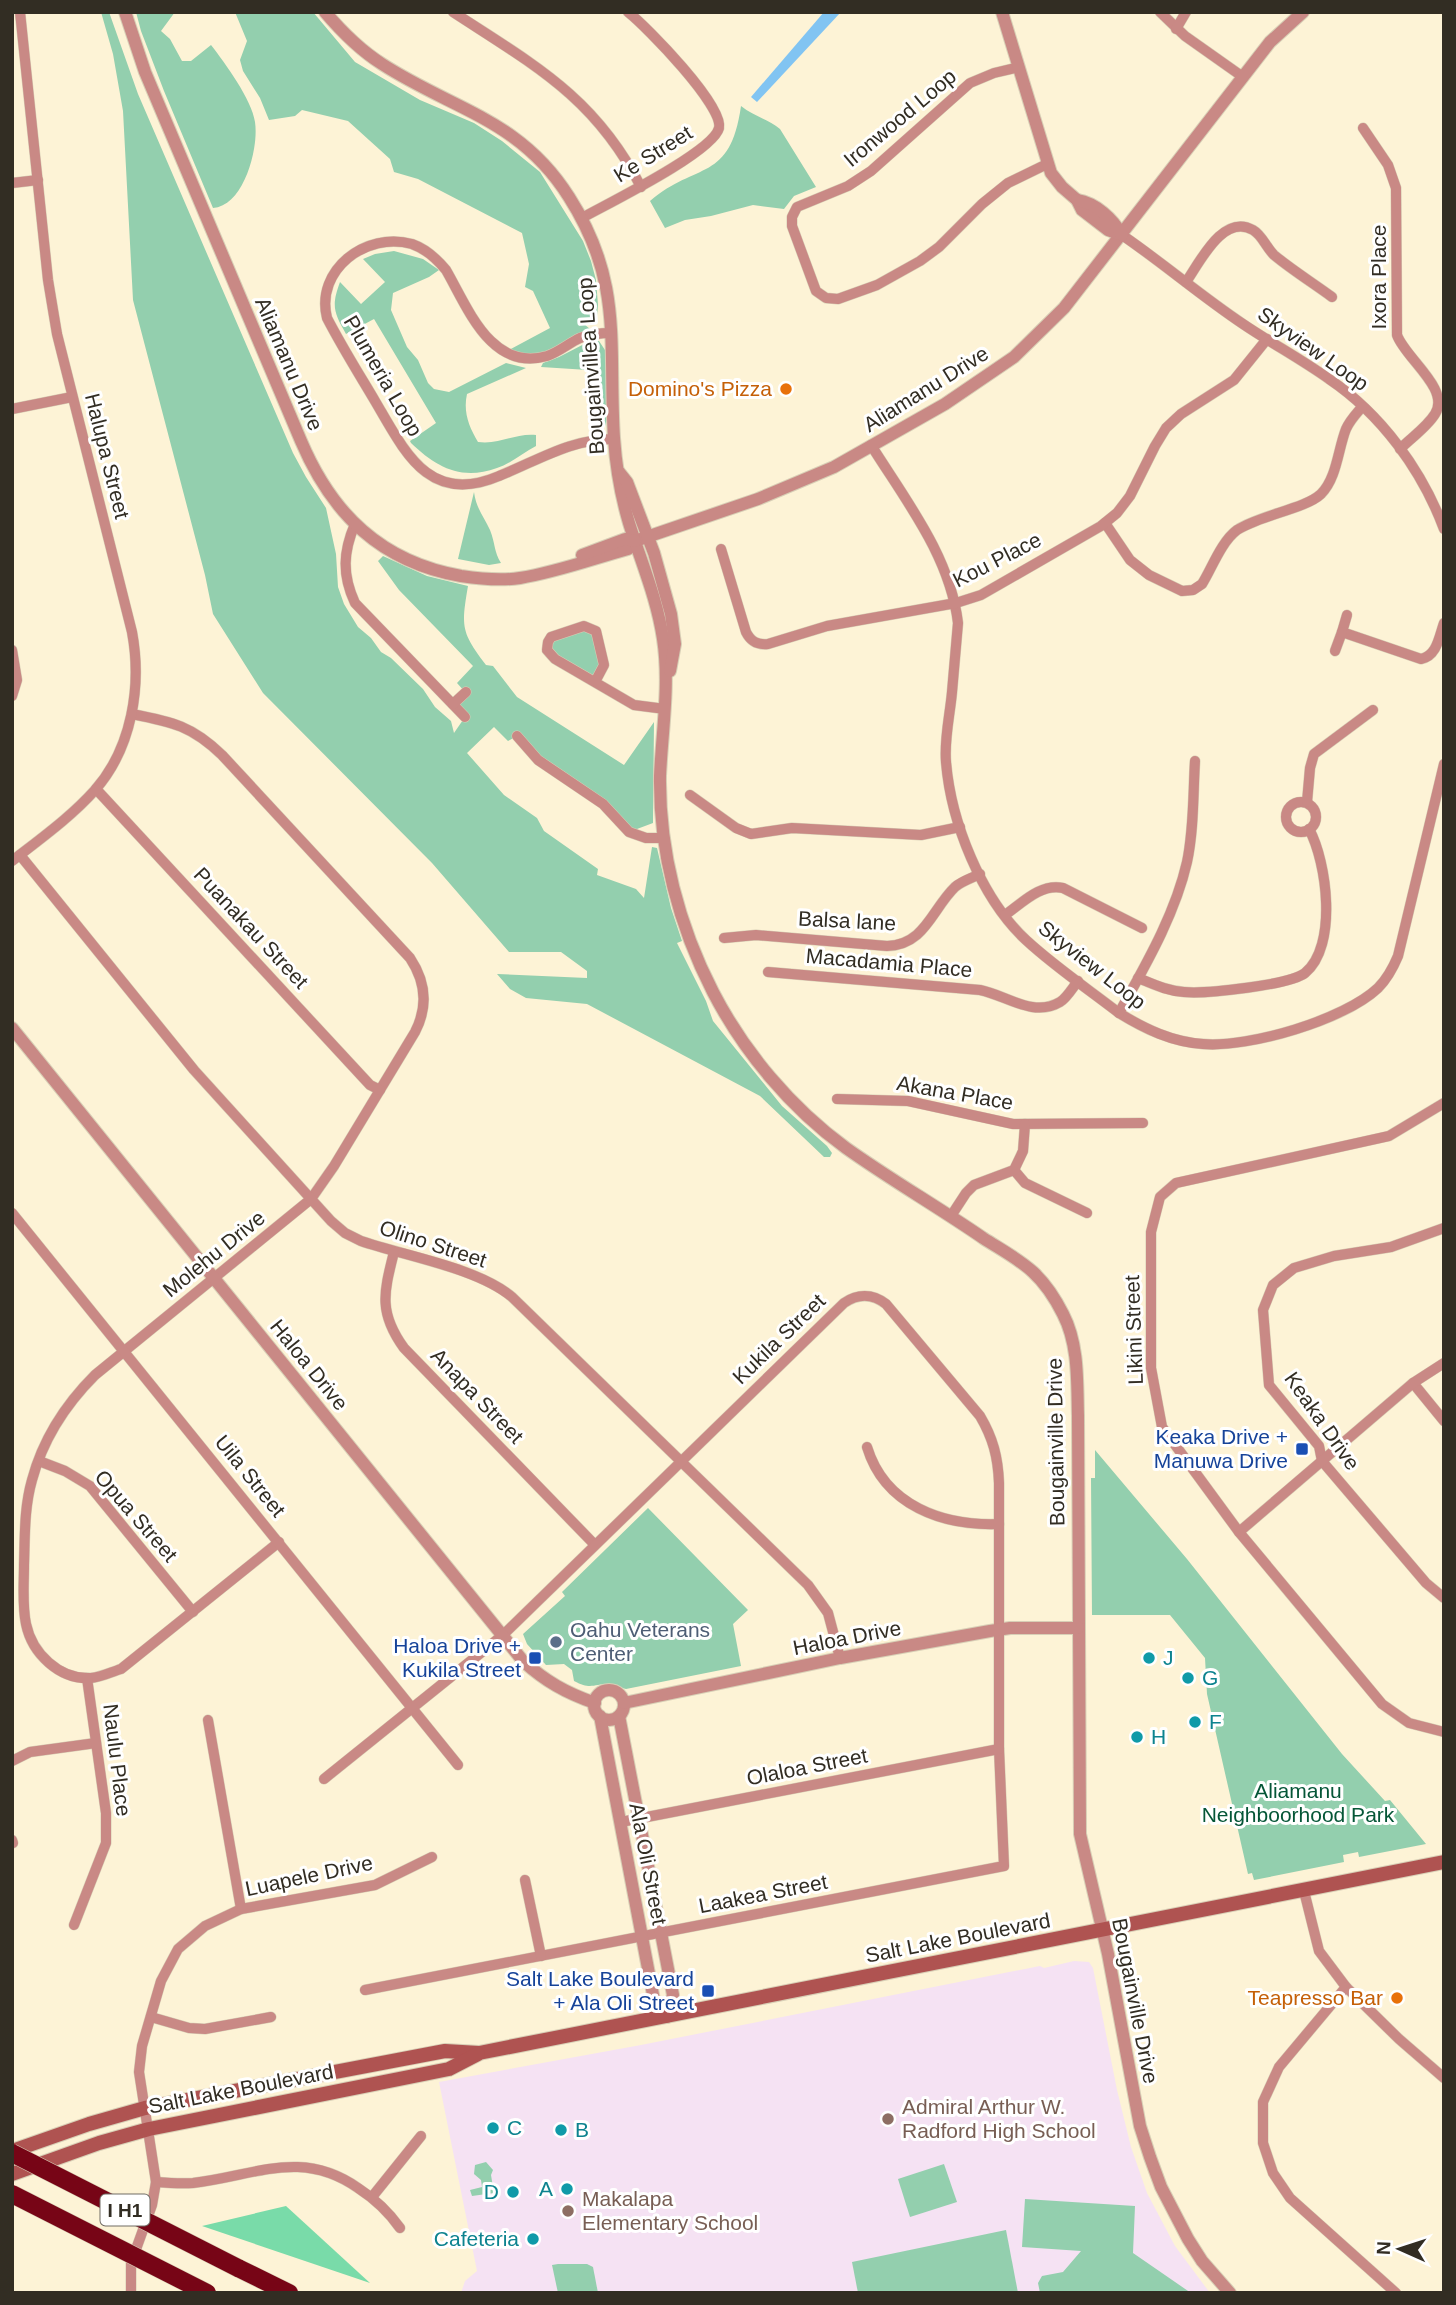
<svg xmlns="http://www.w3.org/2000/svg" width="1456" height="2305" font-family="Arial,sans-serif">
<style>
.education{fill:#f5e2f3}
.green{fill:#93cfae}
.forest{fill:#79dba9}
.water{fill:#81c4f2}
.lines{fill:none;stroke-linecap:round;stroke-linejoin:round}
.minor-casing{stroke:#d8cfb6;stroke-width:11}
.tertiary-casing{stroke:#d8cfb6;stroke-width:14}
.secondary-casing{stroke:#d8cfb6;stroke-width:16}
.motorway-casing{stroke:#d8cfb6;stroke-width:19}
.minor{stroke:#c98985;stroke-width:10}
.tertiary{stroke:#c98985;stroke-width:12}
.secondary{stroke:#af5351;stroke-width:14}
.motorway{stroke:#770516;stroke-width:18}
.motorway-bridge-casing{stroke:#d8cfb6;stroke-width:19;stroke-linecap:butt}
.motorway-bridge{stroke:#770516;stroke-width:18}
.food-dot{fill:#e8710a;stroke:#fff;stroke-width:2.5}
.transit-dot{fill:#1a4fb4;stroke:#fff;stroke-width:2.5}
.service-dot{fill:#5c6f8a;stroke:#fff;stroke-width:2.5}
.culture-dot{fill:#0f9aa8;stroke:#fff;stroke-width:2.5}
.education-dot{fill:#8d6e63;stroke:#fff;stroke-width:2.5}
.labels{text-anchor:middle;stroke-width:6;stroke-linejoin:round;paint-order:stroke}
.shield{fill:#fff;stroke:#706c65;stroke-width:2}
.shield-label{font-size:19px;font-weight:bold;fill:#322d23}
.street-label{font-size:21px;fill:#322d23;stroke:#fff}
.food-label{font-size:21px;fill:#c56008;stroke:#fff;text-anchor:end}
.transit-label{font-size:21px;fill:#164399;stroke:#fff;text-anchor:end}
.service-label{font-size:21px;fill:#4e5e75;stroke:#fff;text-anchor:start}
.culture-label{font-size:21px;fill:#0d838f;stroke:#fff;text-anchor:start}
.park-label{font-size:21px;fill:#055637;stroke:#fff}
.education-label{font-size:21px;fill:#785e54;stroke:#fff;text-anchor:start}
</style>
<rect width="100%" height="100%" fill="#fdf3d6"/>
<polygon class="education" points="1074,1961 1089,1962 1093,1968 1117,2090 1131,2147 1147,2193 1175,2246 1210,2293 461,2293 465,2281 477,2271 439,2082 641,2045 1040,1966 1044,1968"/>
<g class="green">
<path d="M101 12H109L138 94 293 453 306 477 326 508 336 554 338 587 344 604 358 627 371 638 381 652 391 658 423 689 435 707 451 721 454 733 465 717 453 704 465 692 457 683 473 666 399 590 378 561 383 556 427 576 468 586C461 627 461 632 486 665L493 666 517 697 624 765 654 722 653 823 629 832 610 811 538 760 517 736 508 741 494 727 467 753 504 795 537 818 544 831 598 869 597 875 636 889 644 898 652 847 657 848 671 908 682 941 677 943 706 1001 713 1021 782 1106 827 1146 832 1153 830 1157H824L760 1096 587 1004 526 998 510 989 497 974 587 978V971L561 952H509L432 863 263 693 213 614 205 575 133 300 123 111 113 54Z"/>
<path d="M136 12H175L161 31 170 39 182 61H191L211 45C225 63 252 100 255 122 259 148 244 206 213 208L164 91 141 31Z"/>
<polygon points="235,12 313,12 355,62 420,100 474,123 502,141 540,172 583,241 591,261 596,280 598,305 597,316 590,318 584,324 590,329 591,335 547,356 505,352 550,328 533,291 525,287 529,264 522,233 418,179 394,172 390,159 348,121 302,110 295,116 269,120 260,98 243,71 240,60 247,41"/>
<path d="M741 106C753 116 768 119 780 129L816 187 794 196 784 209 753 205 711 216 685 220 665 228 650 201C697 161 730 183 741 106Z"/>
<path d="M394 251 423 259 439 270 429 277 393 293 391 310 407 347 418 360 428 383 434 389 449 392 506 363 526 368 467 394C463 412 469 427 478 442 499 445 515 433 536 435V446C523 453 510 464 497 468 461 481 436 467 411 443L410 441 436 423 374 319 346 334C334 313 331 306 340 282L361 304 385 282 363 259 375 254Z"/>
<polygon points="590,341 599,341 607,353 607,420 605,426 596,430 595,377 588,370 541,367 543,363 559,357"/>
<path d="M474 492C476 508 484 517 490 530 495 542 494 552 501 563L489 565 458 559Z"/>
<polygon points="590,627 604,660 595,682 555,659 548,641"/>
<polygon points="1095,1450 1187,1559 1342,1754 1385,1801 1390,1800 1426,1844 1359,1857 1358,1852 1343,1855 1344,1862 1254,1880 1252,1873 1248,1874 1207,1694 1205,1658 1170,1615 1092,1615 1091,1478 1095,1478"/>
<path d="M648 1508 748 1610 733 1624 741 1666 626 1689C621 1688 615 1684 609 1684 593 1684 591 1690 574 1681L572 1670 564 1664 546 1665 527 1644 523 1634 565 1596 562 1592Z"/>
<polygon points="486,2162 493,2170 491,2175 494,2193 472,2196 470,2190 482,2187 481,2180 474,2174 475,2165"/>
<polygon points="944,2164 957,2202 910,2217 898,2179"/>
<polygon points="1025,2199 1135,2206 1133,2253 1191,2293 1040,2293 1038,2283 1042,2276 1063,2272 1081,2251 1022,2247"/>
<polygon points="1006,2230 1018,2293 858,2293 852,2262"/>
<polygon points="558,2264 587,2264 593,2267 598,2293 558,2293 552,2265"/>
</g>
<polygon class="forest" points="286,2206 370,2283 202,2226"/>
<polygon class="water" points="824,12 841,12 757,102 751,97"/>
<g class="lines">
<defs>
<g id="minor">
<path d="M453 12C534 65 595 97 641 187"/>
<polyline points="1160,12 1185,36 1243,77"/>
<polyline points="1176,29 1186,12"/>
<polyline points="1019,67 994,73 970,83 871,171 848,186 797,207 792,217 792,226 816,291 826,298 838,299 877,285 920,261 939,247 982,204 1008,183 1047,164"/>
<path d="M1363 128 1388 165 1396 188 1397 335C1405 358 1451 389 1435 414 1427 427 1411 438 1400 449"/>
<polyline points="12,183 38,180"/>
<path d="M582 218C607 204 713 152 719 128 724 106 647 27 628 12"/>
<path d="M1122 235C1163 263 1201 296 1243 324 1271 343 1301 359 1329 379 1381 414 1422 470 1444 529"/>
<path d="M1186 282C1200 262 1223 213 1253 230 1262 235 1266 247 1274 255 1292 270 1313 283 1332 297"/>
<path d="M612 333C601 333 590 334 580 338 569 343 559 352 547 356 491 372 468 308 446 270 437 259 426 249 412 244 366 231 315 270 327 318 342 347 359 374 375 401 405 452 429 506 499 476 539 460 570 439 614 439"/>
<polyline points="12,409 72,397"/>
<path d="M871 445C906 501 950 556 958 623 956 646 954 669 952 692 950 715 944 739 946 762 951 822 981 898 1026 940 1054 966 1088 989 1119 1013 1145 1029 1172 1042 1203 1044 1249 1048 1344 1020 1378 988 1387 979 1393 968 1398 956L1444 764"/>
<path d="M1105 523 1130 560 1149 575 1182 591 1193 590 1202 584C1212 568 1221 542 1237 530 1260 515 1305 509 1321 494 1337 478 1338 449 1346 429 1350 420 1356 414 1362 407"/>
<path d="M355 524C343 552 342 575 355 603L465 717"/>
<path d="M721 549 746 632C751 642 758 645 768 644L827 626 956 603 981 595 1101 526 1117 513 1130 496 1155 446 1166 428 1181 414 1234 380 1267 339"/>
<path d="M1347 615 1342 632 1421 659C1437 656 1439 637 1444 623"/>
<polyline points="12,650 17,680 12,696"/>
<polyline points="1335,651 1342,632"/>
<polyline points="595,682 604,665 596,631 584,626 551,637 548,642 547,650 555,659 634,705 665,709"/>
<polyline points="453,704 466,692"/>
<path d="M132 714C173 722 192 726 222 755L410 958C426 982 428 1007 415 1032L334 1166 311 1199 95 1375C66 1404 43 1439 32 1480 24 1508 25 1536 24 1565 24 1584 22 1605 26 1624 32 1653 59 1680 91 1678 102 1677 111 1672 121 1669L279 1542"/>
<polyline points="517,736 538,760 603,804 629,832 646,838 664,838"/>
<polyline points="96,789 370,1085 380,1090"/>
<polyline points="690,795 736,828 751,834 792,828 921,835 960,827"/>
<circle cx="1301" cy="817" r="15"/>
<polyline points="1307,802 1310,768 1314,754 1373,710"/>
<path d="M20 855 194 1070 331 1221 345 1233 361 1241C405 1256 478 1268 512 1297L808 1585 828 1613 840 1658"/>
<path d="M12 861C40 839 71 817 95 790 132 748 142 686 132 632L57 334 48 280 20 12"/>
<path d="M1005 915C1022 903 1041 883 1063 888L1142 928"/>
<path d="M724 938 756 935 887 946C925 945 932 909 955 887 962 881 972 878 980 874"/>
<path d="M768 972 980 990C1006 995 1033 1018 1060 1002 1067 998 1073 987 1078 981"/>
<path d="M1138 978C1153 984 1167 991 1184 992 1206 994 1290 985 1305 973 1338 946 1327 862 1309 829"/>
<path d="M1119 1013C1145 966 1175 915 1187 862 1194 829 1193 794 1195 761"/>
<polyline points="837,1099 908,1101 1013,1124 1143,1123"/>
<polyline points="1444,1103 1389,1136 1176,1183 1160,1197 1151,1232 1151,1368 1162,1427 1239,1532 1382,1704 1409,1723 1444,1732"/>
<polyline points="1014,1170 1025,1183 1087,1213"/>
<polyline points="12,1213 458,1765"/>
<polyline points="951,1216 966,1193 974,1185 1014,1170 1023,1151 1025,1124"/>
<polyline points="1444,1228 1391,1247 1334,1256 1294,1268 1273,1285 1263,1310 1269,1385 1319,1446 1322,1461 1426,1583 1444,1598"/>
<path d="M394 1252C384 1292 378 1312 404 1348L594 1544"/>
<polyline points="1413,1383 1444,1421"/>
<path d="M867 1447C885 1506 943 1526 999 1524"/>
<polyline points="39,1461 65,1471 90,1486 193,1612"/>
<polyline points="1239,1532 1413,1383 1444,1363"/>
<polyline points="208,1720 241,1909"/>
<polyline points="12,1761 30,1752 96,1743"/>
<path d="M324 1779 503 1635 844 1303C857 1294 872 1293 886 1304L980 1416C993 1438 998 1457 999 1483V1749L1004 1866 365 1990"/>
<polyline points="621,1822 999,1749"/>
<polyline points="12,1840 13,1843"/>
<polyline points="525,1880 541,1956"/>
<polyline points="1304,1891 1319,1951 1346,1987 1399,2039 1444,2078"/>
<polyline points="74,1925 106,1843 106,1813 87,1678"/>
<polyline points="1346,1987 1279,2067 1263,2102 1263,2143 1273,2173 1290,2198 1396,2293"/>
<polyline points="151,2017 189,2028 205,2029 271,2017"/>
<path d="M156 2182C168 2183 181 2184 193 2183 255 2176 301 2148 358 2188 375 2199 388 2211 400 2228"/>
<polyline points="372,2197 421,2136"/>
<polyline points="131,2293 131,2263 152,2205 156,2182 139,2072 142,2046 161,1981 178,1949 205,1926 241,1909 375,1885 432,1857"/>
</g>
<g id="tertiary">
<path d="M125 12 145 72 301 441C332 514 381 562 461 576 481 579 500 581 520 578 557 572 592 559 628 549L635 541 758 499 834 467 945 404 1014 357 1064 308 1270 42 1303 12"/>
<path d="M325 12C342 32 360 50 382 64 453 110 520 119 569 197 624 283 608 344 614 438 616 467 621 496 629 523 641 562 657 598 663 639 670 684 662 731 660 776 659 851 679 926 713 992 744 1052 791 1108 846 1148 891 1180 938 1207 983 1238 1000 1249 1019 1259 1033 1272 1045 1283 1056 1300 1063 1314 1079 1345 1077 1382 1078 1416L1080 1834 1108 1954 1140 2126 1150 2157 1161 2187 1188 2239 1202 2261 1230 2293"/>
<polyline points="1002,12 1051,173 1062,187 1077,200 1082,210 1108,230 1122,235"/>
<path d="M1077 200C1096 203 1113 219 1122 235"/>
<polyline points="619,472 627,482 654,553 671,614 675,644 670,671"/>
<polyline points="582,555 625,539 635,541"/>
<path d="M12 1028 523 1661C545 1681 566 1693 595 1703"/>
<circle cx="609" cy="1705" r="15"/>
<polyline points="624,1703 840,1658 990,1631 1010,1628 1078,1628"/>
<polyline points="600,1716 654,2000 666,2015"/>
<polyline points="619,1716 673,1995 667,2017"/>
</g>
<g id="secondary">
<polyline points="12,2151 89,2124 145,2108 445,2051 479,2053 1444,1862"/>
<polyline points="12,2174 99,2143 149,2129 449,2069 478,2054"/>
</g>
<polyline id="motorway" points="238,2268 289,2293"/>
</defs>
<use href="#minor" class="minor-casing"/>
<use href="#tertiary" class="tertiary-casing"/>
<use href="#secondary" class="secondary-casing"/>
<use href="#motorway" class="motorway-casing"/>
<use href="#minor" class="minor"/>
<use href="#tertiary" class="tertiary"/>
<use href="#secondary" class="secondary"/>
<use href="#motorway" class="motorway"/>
<defs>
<g id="motorway-bridge">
<polyline points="12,2153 238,2268"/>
<polyline points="12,2194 207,2293"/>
</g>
</defs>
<use href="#motorway-bridge" class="motorway-bridge-casing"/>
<use href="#motorway-bridge" class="motorway-bridge"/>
</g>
<g class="food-dot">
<circle cx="786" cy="389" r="7"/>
<circle cx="1397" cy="1998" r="7"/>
</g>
<g class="transit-dot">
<rect x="1295" y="1442" width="14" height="14" rx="3.5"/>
<rect x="528" y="1651" width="14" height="14" rx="3.5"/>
<rect x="701" y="1984" width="14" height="14" rx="3.5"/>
</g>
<circle class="service-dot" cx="556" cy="1642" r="7"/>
<g class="culture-dot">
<circle cx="1149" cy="1658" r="7"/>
<circle cx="1188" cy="1678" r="7"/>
<circle cx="1195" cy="1722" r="7"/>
<circle cx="1137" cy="1737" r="7"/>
<circle cx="493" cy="2128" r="7"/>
<circle cx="561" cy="2130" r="7"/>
<circle cx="567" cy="2189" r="7"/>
<circle cx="513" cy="2192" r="7"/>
<circle cx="533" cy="2239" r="7"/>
</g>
<g class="education-dot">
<circle cx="888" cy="2119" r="7"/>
<circle cx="568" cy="2211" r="7"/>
</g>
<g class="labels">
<rect class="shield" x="100.5" y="2194.5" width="49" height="31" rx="5"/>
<g class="shield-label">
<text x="125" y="2217">I H1</text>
</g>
<g class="street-label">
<text transform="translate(900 118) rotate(-40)" y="7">Ironwood Loop</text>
<text transform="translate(653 154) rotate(-32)" y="7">Ke Street</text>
<text transform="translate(1379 277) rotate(-90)" y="7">Ixora Place</text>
<text transform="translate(1313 349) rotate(35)" y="7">Skyview Loop</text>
<text transform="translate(289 364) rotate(67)" y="7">Aliamanu Drive</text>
<text transform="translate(591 366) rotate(-94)" y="7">Bougainvillea Loop</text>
<text transform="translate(383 376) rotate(60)" y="7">Plumeria Loop</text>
<text transform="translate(926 389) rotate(-32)" y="7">Aliamanu Drive</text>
<text transform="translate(107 456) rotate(76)" y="7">Halupa Street</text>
<text transform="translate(997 560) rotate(-27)" y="7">Kou Place</text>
<text transform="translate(847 921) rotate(3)" y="7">Balsa lane</text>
<text transform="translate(251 928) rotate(47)" y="7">Puanakau Street</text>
<text transform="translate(889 963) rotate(5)" y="7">Macadamia Place</text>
<text transform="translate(1092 965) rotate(38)" y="7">Skyview Loop</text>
<text transform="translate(955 1093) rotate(10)" y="7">Akana Place</text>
<text transform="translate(433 1244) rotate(18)" y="7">Olino Street</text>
<text transform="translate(214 1254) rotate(-39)" y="7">Molehu Drive</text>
<text transform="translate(1134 1330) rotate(-92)" y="7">Likini Street</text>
<text transform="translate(779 1339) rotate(-44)" y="7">Kukila Street</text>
<text transform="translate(309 1365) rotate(51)" y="7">Haloa Drive</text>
<text transform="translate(477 1396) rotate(46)" y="7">Anapa Street</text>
<text transform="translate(1322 1421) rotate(55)" y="7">Keaka Drive</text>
<text transform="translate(1056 1442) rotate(-91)" y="7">Bougainville Drive</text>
<text transform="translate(250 1476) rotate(51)" y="7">Uila Street</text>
<text transform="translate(136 1516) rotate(49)" y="7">Opua Street</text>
<text transform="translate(847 1638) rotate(-11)" y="7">Haloa Drive</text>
<text transform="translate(117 1760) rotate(83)" y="7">Naulu Place</text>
<text transform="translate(807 1767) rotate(-11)" y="7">Olaloa Street</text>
<text transform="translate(648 1864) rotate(79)" y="7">Ala Oli Street</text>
<text transform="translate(309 1876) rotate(-12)" y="7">Luapele Drive</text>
<text transform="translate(763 1894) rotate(-11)" y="7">Laakea Street</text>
<text transform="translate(958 1938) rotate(-11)" y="7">Salt Lake Boulevard</text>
<text transform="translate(1135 2001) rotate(79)" y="7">Bougainville Drive</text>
<text transform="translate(241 2089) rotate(-11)" y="7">Salt Lake Boulevard</text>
</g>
<g class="food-label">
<text x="772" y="396">Domino's Pizza</text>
<text x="1383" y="2005">Teapresso Bar</text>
</g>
<g class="transit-label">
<text x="1288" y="1444">Keaka Drive +<tspan x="1288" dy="24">Manuwa Drive</tspan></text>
<text x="521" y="1653">Haloa Drive +<tspan x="521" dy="24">Kukila Street</tspan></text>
<text x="694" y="1986">Salt Lake Boulevard<tspan x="694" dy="24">+ Ala Oli Street</tspan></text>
</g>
<g class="service-label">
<text x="570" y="1637">Oahu Veterans<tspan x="570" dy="24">Center</tspan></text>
</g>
<g class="culture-label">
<text x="1163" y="1665">J</text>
<text x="1202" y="1685">G</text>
<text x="1209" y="1729">F</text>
<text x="1151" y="1744">H</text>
<text x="507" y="2135">C</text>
<text x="575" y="2137">B</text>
<text x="553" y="2196" text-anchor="end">A</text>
<text x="499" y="2199" text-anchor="end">D</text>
<text x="519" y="2246" text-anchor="end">Cafeteria</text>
</g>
<g class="park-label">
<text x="1298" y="1798">Aliamanu<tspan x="1298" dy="24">Neighboorhood Park</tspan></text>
</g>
<g class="education-label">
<text x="902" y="2114">Admiral Arthur W.<tspan x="902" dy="24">Radford High School</tspan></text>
<text x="582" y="2206">Makalapa<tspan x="582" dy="24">Elementary School</tspan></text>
</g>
</g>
<rect width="1456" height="2305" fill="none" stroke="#322d23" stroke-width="28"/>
<g transform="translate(1400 2249) rotate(273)" stroke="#ffffff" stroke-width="5" paint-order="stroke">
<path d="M0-5L12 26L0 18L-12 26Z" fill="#322d23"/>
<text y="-10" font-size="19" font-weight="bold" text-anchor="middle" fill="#322d23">N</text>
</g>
</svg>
